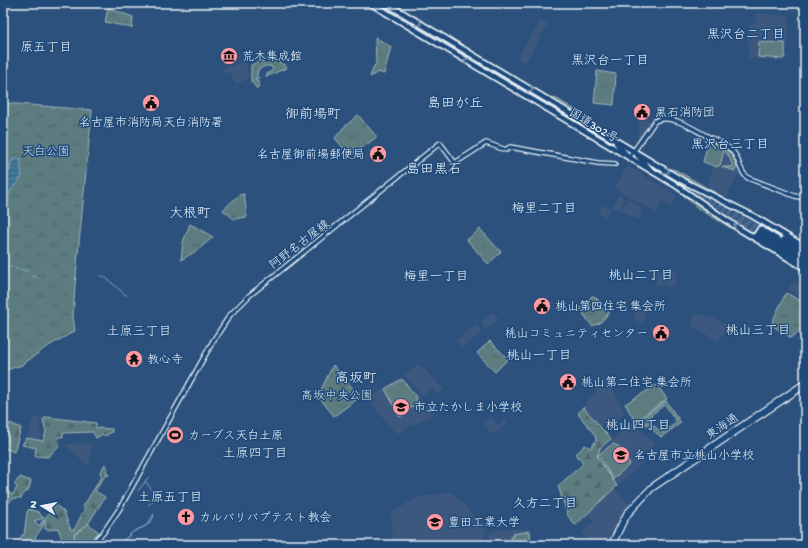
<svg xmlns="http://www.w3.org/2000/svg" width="808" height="548" font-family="'Gochi Hand','Klee One',sans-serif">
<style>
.built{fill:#3c597f}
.grass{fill:#5b7c80;stroke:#a2b6bc}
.forest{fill:url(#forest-firs);stroke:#a2b6bc}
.park{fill:url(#park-tufts);stroke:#a2b6bc}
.water{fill:url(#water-rules);stroke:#83a8c1}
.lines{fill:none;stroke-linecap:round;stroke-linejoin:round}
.stream{stroke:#83a8c1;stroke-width:1}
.highway-tunnel{stroke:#48698f;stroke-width:4.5;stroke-dasharray:4.5 2;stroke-linecap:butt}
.major-casing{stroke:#e8f1f8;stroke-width:6}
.highway-casing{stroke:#e8f1f8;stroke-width:8}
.major{stroke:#1f4a7a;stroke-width:3.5}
.highway{stroke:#1f4a7a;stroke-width:4.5}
.oneway{stroke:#6f8dac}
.labels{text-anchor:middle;stroke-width:3;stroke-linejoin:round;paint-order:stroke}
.poi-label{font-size:12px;fill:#e8f1f8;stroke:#1f4a7a;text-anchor:start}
.street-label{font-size:12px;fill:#e8f1f8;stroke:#1f4a7a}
.park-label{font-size:12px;fill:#d3dfe6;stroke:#1f4a7a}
.neighbourhood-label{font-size:13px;fill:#e8f1f8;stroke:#1f4a7a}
.quarter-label{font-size:14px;fill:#e8f1f8;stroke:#1f4a7a}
</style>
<defs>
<pattern id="forest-firs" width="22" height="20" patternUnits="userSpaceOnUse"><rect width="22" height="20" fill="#5b7c80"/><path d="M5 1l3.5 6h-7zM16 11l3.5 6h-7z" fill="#526568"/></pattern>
<pattern id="park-tufts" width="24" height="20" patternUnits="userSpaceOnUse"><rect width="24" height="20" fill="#5b7c80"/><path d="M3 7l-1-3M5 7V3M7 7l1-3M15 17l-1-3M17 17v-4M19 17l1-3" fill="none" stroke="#526568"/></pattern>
<pattern id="water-rules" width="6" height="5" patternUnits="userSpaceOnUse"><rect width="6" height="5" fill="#40789c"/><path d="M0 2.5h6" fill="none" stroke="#436073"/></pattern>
</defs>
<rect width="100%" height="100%" fill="#2c517c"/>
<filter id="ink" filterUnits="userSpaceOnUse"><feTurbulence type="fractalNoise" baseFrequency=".025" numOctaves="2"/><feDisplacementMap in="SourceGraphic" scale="8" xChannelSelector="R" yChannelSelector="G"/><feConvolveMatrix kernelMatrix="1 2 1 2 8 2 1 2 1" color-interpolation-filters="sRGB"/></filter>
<g filter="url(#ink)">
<g class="built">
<polygon points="757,13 789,16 786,61 748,58 749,24 756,23"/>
<polygon points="541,20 548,24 525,63 517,58"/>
<polygon points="246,61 248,79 235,84 230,72 223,74 222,69"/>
<polygon points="639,119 651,120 652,122 638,142 637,141"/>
<polygon points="709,139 733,154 740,172 727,197 708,186 713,166 703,162"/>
<polygon points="628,166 676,195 677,197 671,207 662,201 657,213 614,188"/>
<polygon points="619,194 625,199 619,210 611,208 605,218 598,213 603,205 611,208"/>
<polygon points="628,199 642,208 641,220 631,216 631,215 621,210"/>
<polygon points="657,269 677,272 674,287 655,284"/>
<polygon points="793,281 805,288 801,298 788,290"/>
<polygon points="637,302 648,305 643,323 634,321"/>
<polygon points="493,312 499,320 485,330 480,322"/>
<polygon points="695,313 716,319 730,327 729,329 717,341 692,326"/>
<polygon points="476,325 483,332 461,348 455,341"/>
<polygon points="419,364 444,389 438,395 432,388 422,396 404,375"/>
<polygon points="401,377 434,414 396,434 368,399"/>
<polygon points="606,378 608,378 625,413 617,420 613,416 600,426 583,407"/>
<polygon points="46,417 43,420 39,420 41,433 40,441 27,438 33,418"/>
<polygon points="491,417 498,425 505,419 508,423 493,435 483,424"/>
<polygon points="630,423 633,423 655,444 643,456 644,462 617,486 597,457 597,454 600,448 602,450"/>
<polygon points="91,443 89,467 64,444"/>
<polygon points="615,488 629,504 614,528 607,545 593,545 582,532 594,521 589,516 577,527 575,525"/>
<polygon points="452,492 486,530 481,545 392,545 391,513 418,497"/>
<polygon points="499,529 531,529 533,545 486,545 490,533"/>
</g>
<g class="grass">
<polygon points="759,42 785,43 785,57 782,59 758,57"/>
<polygon points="270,57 286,66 286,68 266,77 267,74 273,70 271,66 265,66 258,70 256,81 260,83 257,89 251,81 251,65"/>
<polygon points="544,95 557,99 587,117 598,127"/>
<path d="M709 139C721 144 743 155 735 171L722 167H733L729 156 724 151 720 165 717 167 703 162Z"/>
<path d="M659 163 670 169 676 170C718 195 762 218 805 244V246L687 181Z"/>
<polygon points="666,182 805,272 699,209 684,196 682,192"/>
<polygon points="400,380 403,380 414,394 418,402 400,417 385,389"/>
<polygon points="657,385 667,399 635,421 625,404"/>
<polygon points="666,401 681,423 661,437 645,423 648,421 662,433 676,423 676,421 666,406 664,405 647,418 647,419 644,422 643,417"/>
<polygon points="613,444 618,446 630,464 613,479 598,455"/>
<path d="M29 509 38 512 44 518 34 521 40 526 42 521 44 520C44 531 32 535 35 545H17L22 535H24L27 512Z"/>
<polygon points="88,524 99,532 87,545 78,545 79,542 75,540 74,535"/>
<polygon points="530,531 531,545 510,545 511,537 514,535 513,534"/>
</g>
<g class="forest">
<polygon points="583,407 611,439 600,448 597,457 617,486 575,525 568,516 558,486 583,464 576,454 585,445 591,448 596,440 595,435 578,414"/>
<polygon points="46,417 96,423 96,428 112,429 112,432 105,436 103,434 96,438 93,432 63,433 63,437 58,437 57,439 60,445 48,457 35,456 36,448 22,445 26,438 43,441 46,432 43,420"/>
<polygon points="10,423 21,428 14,452 7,449 3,450 3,426 9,426"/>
<polygon points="105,464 108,468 106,472 109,475 105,476 95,491 105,497 88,524 74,534 75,540 79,542 78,545 64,545 58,528 51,530 45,529 45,518 56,505 64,512 71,530 74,530 85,508 83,507 102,476 100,473"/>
<path d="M20 477 31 481 28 491 25 492 21 498C10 497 8 503 3 512V493L5 490 13 495 17 487 14 484Z"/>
</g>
<g class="park">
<polygon points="108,8 133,17 132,28 105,22"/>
<polygon points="375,37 391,47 384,74 378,72 370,77 374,66 376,64"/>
<polygon points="597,71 616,74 614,105 594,103"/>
<polygon points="3,103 92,110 75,285 73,316 75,331 45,348 22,365 3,371"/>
<polygon points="358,115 377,137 350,156 335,138 343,128"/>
<polygon points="244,194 247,217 234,219 223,210 239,195"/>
<polygon points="190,224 213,237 199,249 181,260 183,242"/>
<polygon points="480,229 501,252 488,264 467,240"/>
<polygon points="786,293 805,303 805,327 791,338 773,326 772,322"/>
<polygon points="592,296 594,296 610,312 600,323 592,326 579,308"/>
<polygon points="490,341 508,359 495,372 477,353"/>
<polygon points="333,365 360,397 334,416 318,396"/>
</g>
<polygon class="water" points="17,158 22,161 20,163 22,176 12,189 3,207 3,176 7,170 9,172 10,171 11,162"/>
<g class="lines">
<g class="stream">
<polyline points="254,80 260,77"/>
<polyline points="3,264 12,267"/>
<polyline points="15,268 28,271"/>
<polyline points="99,275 106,278 127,296"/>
<polyline points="32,276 37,277"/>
<polyline points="138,491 145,482"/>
<polyline points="148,505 158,497 145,481 149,477"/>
<polyline points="566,509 570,505"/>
<path d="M118 545 133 532 146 526 154 514C152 527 142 526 133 532 128 536 123 541 118 545"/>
</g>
<g class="highway-tunnel">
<polyline points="417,24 760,229"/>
<polyline points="687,191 758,232"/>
<polyline points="736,222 756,235"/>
</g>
<defs>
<g id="major">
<path d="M629 158 655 121C671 113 693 129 707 136 716 141 727 144 733 152 740 160 739 172 748 178L795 196 805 198"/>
<polyline points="91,545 103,533 120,508 213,341 230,315 250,295 440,143 455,163 486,143 506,150 510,147 598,163 615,164"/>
<polyline points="610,545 626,513 652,486 805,382"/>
<polyline points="613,545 623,524 629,514 652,489 805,386"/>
</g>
<g id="highway">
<polyline points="370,3 674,184 738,228 805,268"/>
<polyline points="386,3 683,181 753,216 805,247"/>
<polyline points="616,143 627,155"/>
<polyline points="637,155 649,168"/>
<polyline points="760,229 805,256"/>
<polyline points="758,232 805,260"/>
<polyline points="756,235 805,264"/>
<polyline points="784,239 805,252"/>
</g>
</defs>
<use href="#major" class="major-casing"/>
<use href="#highway" class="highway-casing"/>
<use href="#major" class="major"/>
<use href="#highway" class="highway"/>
</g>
<defs><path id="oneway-chevron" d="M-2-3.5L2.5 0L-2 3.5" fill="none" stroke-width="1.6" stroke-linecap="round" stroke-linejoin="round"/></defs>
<g class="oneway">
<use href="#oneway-chevron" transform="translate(419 23) rotate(31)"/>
<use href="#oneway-chevron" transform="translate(466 61) rotate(-149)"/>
<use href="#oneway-chevron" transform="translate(531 89) rotate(31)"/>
<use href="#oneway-chevron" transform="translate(667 171) rotate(31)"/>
<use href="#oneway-chevron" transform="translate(736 226) rotate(-146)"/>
</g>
</g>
<defs>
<symbol id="museum-disc" viewBox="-11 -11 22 22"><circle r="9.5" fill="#ff9aa2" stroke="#1f4a7a"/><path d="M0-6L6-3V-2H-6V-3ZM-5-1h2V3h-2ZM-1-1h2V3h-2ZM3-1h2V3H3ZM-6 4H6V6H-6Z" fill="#111"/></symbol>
<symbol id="civic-disc" viewBox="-11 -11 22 22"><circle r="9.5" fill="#ff9aa2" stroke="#1f4a7a"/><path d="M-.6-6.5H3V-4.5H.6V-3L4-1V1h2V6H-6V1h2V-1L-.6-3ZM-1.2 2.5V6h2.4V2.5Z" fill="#111"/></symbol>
<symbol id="temple-disc" viewBox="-11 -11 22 22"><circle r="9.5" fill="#ff9aa2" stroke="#1f4a7a"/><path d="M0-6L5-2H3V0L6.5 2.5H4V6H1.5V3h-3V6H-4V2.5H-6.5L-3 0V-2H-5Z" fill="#111"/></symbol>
<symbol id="school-disc" viewBox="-11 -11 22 22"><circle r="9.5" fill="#ff9aa2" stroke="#1f4a7a"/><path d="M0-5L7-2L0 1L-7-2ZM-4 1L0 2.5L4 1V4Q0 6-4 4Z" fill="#111"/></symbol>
<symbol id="stadium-disc" viewBox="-11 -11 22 22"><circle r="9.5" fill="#ff9aa2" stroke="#1f4a7a"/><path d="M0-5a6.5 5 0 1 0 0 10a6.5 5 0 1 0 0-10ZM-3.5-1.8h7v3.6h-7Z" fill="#111"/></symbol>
<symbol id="church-disc" viewBox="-11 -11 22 22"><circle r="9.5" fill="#ff9aa2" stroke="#1f4a7a"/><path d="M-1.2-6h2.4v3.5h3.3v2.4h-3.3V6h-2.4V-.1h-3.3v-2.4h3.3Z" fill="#111"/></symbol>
<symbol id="university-disc" viewBox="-11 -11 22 22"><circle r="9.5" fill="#ff9aa2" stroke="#1f4a7a"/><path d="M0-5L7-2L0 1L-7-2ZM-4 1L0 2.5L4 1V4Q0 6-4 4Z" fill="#111"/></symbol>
</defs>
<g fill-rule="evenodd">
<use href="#museum-disc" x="219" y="46" width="20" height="20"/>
<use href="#civic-disc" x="141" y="93" width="20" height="20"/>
<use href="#civic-disc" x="632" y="102" width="20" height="20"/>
<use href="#civic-disc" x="368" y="144" width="20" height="20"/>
<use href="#civic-disc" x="532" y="296" width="20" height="20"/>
<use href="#civic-disc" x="651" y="323" width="20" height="20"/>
<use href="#temple-disc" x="124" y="349" width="20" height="20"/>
<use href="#civic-disc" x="558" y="372" width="20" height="20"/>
<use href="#school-disc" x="391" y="397" width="20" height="20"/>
<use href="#stadium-disc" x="165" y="425" width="20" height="20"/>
<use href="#school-disc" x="611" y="445" width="20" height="20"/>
<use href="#church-disc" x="176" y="507" width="20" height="20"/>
<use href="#university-disc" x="425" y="512" width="20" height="20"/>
</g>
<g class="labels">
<g class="poi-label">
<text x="242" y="60">荒木集成館</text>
<text x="655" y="116">黒石消防団</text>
<text x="151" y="126" text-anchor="middle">名古屋市消防局天白消防署</text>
<text x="365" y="158" text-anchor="end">名古屋御前場郵便局</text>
<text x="555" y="310">桃山第四住宅 集会所</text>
<text x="648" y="337" text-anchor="end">桃山コミュニティセンター</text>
<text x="147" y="363">教心寺</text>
<text x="581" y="386">桃山第二住宅 集会所</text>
<text x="414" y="411">市立たかしま小学校</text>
<text x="188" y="439">カーブス天白土原</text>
<text x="634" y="459">名古屋市立桃山小学校</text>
<text x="199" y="521">カルバリバプテスト教会</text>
<text x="448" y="526">豊田工業大学</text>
</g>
<g class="street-label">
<text transform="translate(594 125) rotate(31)" y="4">国道302号</text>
<text transform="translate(299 244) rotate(-38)" y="4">阿野名古屋線</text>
<text transform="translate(722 426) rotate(-34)" y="4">東海通</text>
</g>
<g class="park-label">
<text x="46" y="155">天白公園</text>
<text x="337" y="399">高坂中央公園</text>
</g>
<g class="neighbourhood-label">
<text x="746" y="38">黒沢台二丁目</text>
<text x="46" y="51">原五丁目</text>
<text x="610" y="64">黒沢台一丁目</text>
<text x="730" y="148">黒沢台三丁目</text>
<text x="544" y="212">梅里二丁目</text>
<text x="641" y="279">桃山二丁目</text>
<text x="436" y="280">梅里一丁目</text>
<text x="758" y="334">桃山三丁目</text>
<text x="139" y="335">土原三丁目</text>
<text x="539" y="359">桃山一丁目</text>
<text x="638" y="429">桃山四丁目</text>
<text x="255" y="457">土原四丁目</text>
<text x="170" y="501">土原五丁目</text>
<text x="545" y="507">久方二丁目</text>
</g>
<g class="quarter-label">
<text x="455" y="107">島田が丘</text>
<text x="313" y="118">御前場町</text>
<text x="434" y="173">島田黒石</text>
<text x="190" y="217">大根町</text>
<text x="356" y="382">高坂町</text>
</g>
</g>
<rect width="808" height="548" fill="none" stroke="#1f4a7a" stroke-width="16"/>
<rect x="8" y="8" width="792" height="532" fill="none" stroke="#e8f1f8" stroke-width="1.5" filter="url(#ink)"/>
<g transform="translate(42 506) rotate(280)" stroke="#1f4a7a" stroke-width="3" paint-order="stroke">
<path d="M0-3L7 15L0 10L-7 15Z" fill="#e8f1f8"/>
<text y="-6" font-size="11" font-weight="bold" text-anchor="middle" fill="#e8f1f8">N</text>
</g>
</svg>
